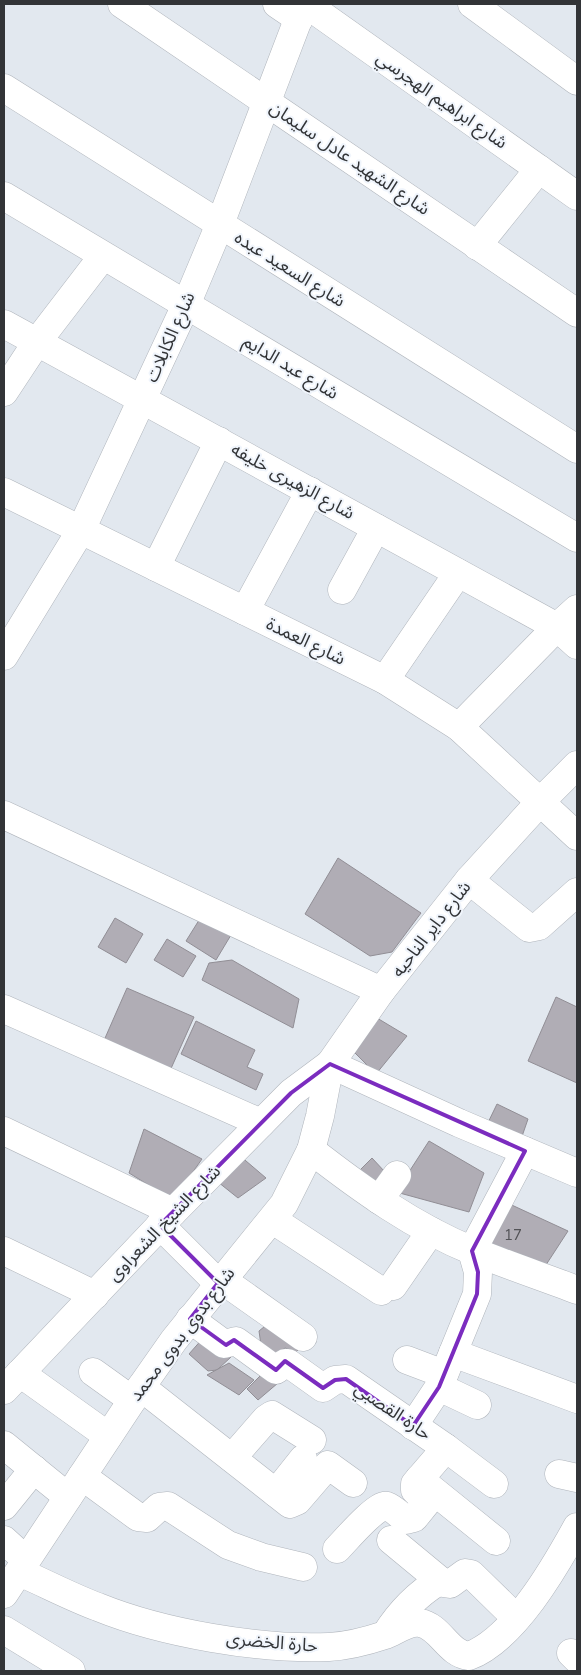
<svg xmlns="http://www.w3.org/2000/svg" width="581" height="1675" font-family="'Nunito Sans','Noto Sans Arabic',sans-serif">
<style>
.building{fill:#b0adb5;stroke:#918e95}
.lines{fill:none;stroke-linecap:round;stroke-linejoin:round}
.minor-casing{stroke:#b0b5bc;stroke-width:29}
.minor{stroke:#fff;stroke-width:28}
.marked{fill:none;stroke:#7b2cbf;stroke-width:4;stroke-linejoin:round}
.labels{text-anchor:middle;stroke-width:4;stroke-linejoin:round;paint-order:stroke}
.number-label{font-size:15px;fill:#525256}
.street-label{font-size:18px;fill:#323437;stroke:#f0f5fc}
</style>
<rect width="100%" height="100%" fill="#e2e8ef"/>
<g class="building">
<polygon points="338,858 421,913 392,952 370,956 305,914"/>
<polygon points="201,917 231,935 216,960 186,941"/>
<polygon points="115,918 143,934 126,963 98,947"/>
<polygon points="167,939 196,956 183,977 154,960"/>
<polygon points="232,960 299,999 293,1028 202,980 209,963"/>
<polygon points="127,988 194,1017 169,1073 102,1045"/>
<polygon points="556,997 577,1007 577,1083 528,1061"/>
<polygon points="372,1015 407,1036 376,1074 349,1047"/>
<polygon points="196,1021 255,1050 247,1067 263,1074 256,1090 181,1054"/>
<polygon points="497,1104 528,1119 519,1145 483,1133"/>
<polygon points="144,1129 202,1159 173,1200 129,1173"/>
<polygon points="429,1141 484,1173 469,1212 396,1192"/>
<polygon points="239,1155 266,1178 238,1198 213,1178"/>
<polygon points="372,1158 385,1172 379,1192 357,1173"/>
<polygon points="503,1201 568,1231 542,1271 485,1245"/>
<polygon points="281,1313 312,1335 296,1352 285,1348 277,1354 261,1345 259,1331"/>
<polygon points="204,1337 231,1357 217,1370 208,1371 189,1354"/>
<polygon points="229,1363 254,1380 239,1395 207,1375"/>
<polygon points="266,1370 278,1383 258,1400 247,1389"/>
</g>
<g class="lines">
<defs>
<g id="minor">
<polyline points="122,4 577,313"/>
<polyline points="277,4 299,19"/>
<polyline points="306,4 577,196"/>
<polyline points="472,4 577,81"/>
<polyline points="4,88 577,449"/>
<polyline points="4,196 577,538"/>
<polyline points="477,246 539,169"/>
<polyline points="4,324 557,627 577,645"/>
<polyline points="4,392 37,342 103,256"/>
<polyline points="4,492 385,680 459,727 577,836"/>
<polyline points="156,567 219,441"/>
<polyline points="342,590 376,528"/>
<polyline points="245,611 310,491"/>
<polyline points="4,656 81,530 186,305 220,224 304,4"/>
<polyline points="385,680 458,573"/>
<polyline points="459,727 557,627 577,609"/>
<polyline points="4,815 381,991"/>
<polyline points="469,880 529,928 539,926 577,892"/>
<polyline points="4,1009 261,1123"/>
<polyline points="330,1064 459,1123 577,1173"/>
<polyline points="4,1131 173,1212"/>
<path d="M311 1150C361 1189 414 1227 473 1251 507 1265 543 1277 577 1290"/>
<polyline points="379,1200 397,1175"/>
<polyline points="273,1220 381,1291"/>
<polyline points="160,1225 218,1283"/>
<polyline points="4,1251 95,1295"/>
<polyline points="221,1279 303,1337"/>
<polyline points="393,1286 431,1231"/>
<polyline points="190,1319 224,1344 236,1341 276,1370 285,1363 288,1363 323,1388 335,1380 346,1379 446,1448 494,1484"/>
<polyline points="453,1353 577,1399"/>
<polyline points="407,1360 444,1374"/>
<polyline points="93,1372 132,1400"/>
<polyline points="20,1373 108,1436"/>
<polyline points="141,1387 290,1504 297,1501 328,1465 353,1483"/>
<polyline points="439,1387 477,1405"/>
<polyline points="4,1390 173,1212 291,1093 330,1064 381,991 469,880 540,802 577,765"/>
<polyline points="413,1426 439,1387 477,1294 478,1272 472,1251 525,1151"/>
<polyline points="4,1445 68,1497"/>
<polyline points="232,1458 266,1419 272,1415 312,1440"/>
<polyline points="559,1474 577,1478"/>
<polyline points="82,1476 138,1517 147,1518 159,1507 168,1506 228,1545 261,1557 303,1567"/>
<polyline points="419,1479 496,1541"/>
<polyline points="276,1493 303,1459"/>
<polyline points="4,1506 34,1469"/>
<polyline points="4,1540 26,1560"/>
<polyline points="391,1540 443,1583 450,1584 465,1573 471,1574 516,1618"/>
<path d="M337 1549C345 1541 377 1503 387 1506 393 1508 401 1516 406 1520L414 1518 427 1502 415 1490V1484L446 1448"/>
<path d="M19 1572C45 1583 71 1597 98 1607 162 1633 260 1650 329 1647 347 1646 367 1641 385 1635 396 1631 408 1621 420 1623 440 1626 448 1654 469 1656 514 1639 555 1567 577 1527"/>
<polyline points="4,1594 141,1387 174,1340 284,1204 311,1150 320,1116 330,1064"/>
<polyline points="4,1630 71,1671"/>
<path d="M386 1634C400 1612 416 1595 439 1581"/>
<polyline points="571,1653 577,1659"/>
</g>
</defs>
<use href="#minor" class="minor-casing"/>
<use href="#minor" class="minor"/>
</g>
<path class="marked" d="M330 1064 525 1151 472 1251 478 1272 477 1294 439 1387 413 1426 346 1379 335 1380 323 1388 285 1361 276 1370 234 1340 226 1345 190 1319 218 1283 160 1225 291 1093Z"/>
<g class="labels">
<g class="number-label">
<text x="513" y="1240">17</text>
</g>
<g class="street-label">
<text transform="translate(442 100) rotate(35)" y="6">شارع ابراهيم الهجرسي</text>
<text transform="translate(350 158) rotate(34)" y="6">شارع الشهيد عادل سليمان</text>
<text transform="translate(290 269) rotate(32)" y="6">شارع السعيد عبده</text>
<text transform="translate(170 337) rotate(-66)" y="6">شارع الكابلات</text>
<text transform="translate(291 367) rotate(31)" y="6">شارع عبد الدايم</text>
<text transform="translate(293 481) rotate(29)" y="6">شارع الزهيرى خليفه</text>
<text transform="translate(306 641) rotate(26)" y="6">شارع العمدة</text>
<text transform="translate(431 929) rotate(-52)" y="6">شارع داير الناحيه</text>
<text transform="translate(164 1223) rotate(-46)" y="6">شارع الشيخ الشعراوى</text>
<text transform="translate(182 1334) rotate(-53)" y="6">شارع بدوى بدوى محمد</text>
<text transform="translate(393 1411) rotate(34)" y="6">حارة القصبي</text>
<text transform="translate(272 1642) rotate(5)" y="6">حارة الخضرى</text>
</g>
</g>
<rect width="581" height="1675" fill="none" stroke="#323437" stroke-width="10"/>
</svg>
